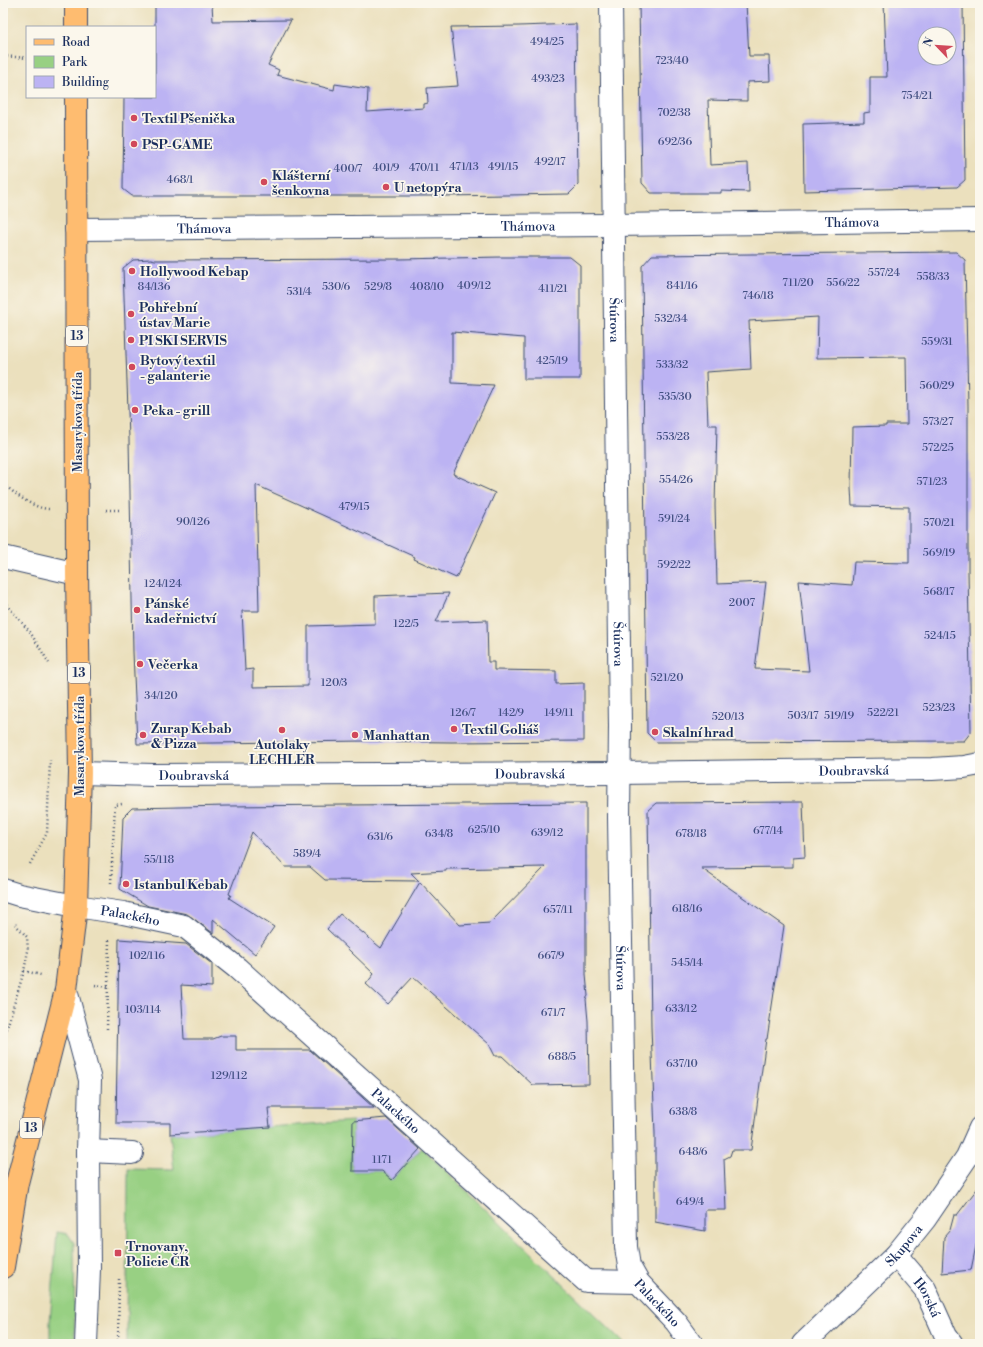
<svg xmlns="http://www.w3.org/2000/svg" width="983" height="1347" font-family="'Libre Bodoni',serif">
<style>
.green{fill:#98d083;stroke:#5a8070}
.building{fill:#bcb3f3;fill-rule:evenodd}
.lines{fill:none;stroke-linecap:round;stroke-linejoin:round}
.minor-casing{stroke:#3a4a6c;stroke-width:24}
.major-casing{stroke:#3a4a6c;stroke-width:24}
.path{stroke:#3a4a6c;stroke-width:2.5;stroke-dasharray:1 3;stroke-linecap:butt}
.minor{stroke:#fff;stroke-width:22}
.major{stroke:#febc70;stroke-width:22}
.poi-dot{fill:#d1495b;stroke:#fbf7ec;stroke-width:1.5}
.labels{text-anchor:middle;stroke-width:3.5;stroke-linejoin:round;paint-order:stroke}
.number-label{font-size:11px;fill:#435083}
.shield{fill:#fbf7ec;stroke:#5e6b89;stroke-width:1}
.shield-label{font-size:12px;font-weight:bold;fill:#1b2f5e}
.poi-label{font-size:13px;font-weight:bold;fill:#1b2f5e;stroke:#fbf7ec;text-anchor:start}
.street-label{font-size:13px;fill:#1b2f5e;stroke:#fbf7ec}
</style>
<rect width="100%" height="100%" fill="#fbf7ec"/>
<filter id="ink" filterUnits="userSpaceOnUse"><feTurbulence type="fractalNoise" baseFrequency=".025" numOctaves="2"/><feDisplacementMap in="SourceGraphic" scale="8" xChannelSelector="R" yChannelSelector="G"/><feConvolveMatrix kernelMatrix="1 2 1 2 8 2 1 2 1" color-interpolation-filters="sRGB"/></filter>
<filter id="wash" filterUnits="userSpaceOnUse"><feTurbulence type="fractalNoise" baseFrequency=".012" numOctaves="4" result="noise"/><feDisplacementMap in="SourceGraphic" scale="16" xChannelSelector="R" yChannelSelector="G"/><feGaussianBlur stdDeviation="0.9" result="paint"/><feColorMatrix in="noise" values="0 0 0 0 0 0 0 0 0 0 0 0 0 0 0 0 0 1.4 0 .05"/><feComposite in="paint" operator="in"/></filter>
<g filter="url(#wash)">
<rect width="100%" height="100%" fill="#ebe0bd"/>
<g class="green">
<polygon points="353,1121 352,1171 382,1171 392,1180 422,1148 625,1344 127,1344 128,1169 174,1170 170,1134"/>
<polygon points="57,1232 68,1234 74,1243 75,1344 50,1344 50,1322"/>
</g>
<g id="blocks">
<g class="building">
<polygon points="155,3 212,4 213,21 291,20 268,65 279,70 277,75 334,90 335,84 368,89 367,112 424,108 424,104 428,103 427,88 458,86 451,27 519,26 576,24 578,185 569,194 445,196 132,196 123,189 124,97 155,97"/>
<polygon points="639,3 746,3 749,56 769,56 770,81 747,82 747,101 708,100 710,165 748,163 749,192 721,191 721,193 651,193 642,183"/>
<path d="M884 3H963L965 180 957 187 804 191 803 124 864 122V113L870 112V77H887ZM925 34H949V58H925Z"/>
<path d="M956 252 965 260 968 406V570L971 732 964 741 656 742 647 733 642 266 652 255ZM818 317 817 358 906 357 907 424H886V426L852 427 851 488 852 506 909 507V563L854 562 852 585 799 581 809 671 755 669 766 582 717 584 715 505 717 425H708L706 372 751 369 749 321Z"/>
<polygon points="501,257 570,257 580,265 580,379 524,379 524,338 452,332 452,383 494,385 453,474 495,493 456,578 414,559 415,557 256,485 259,611 242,611 245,670 253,669 253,687 308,686 308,626 375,624 375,596 449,593 436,622 487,620 488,662 494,662 494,670 556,671 556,684 584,683 584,741 451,742 365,741 137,744 133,652 129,439 123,268 133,260 151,259 155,260 400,259"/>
<polygon points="803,802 805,857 793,858 793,867 701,868 784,926 767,1039 766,1039 751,1150 732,1150 730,1156 724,1159 726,1210 705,1210 705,1231 655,1222 655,1133 651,1027 648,810 656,803"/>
<polygon points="586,803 586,975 588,996 586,999 588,1021 589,1084 533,1085 502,1056 495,1056 489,1044 413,977 388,1004 366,984 374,974 327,929 340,914 381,948 420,882 460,925 490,923 545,867 446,869 446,871 411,873 419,881 325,880 310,867 285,867 252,832 229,894 231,895 229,898 274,927 255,954 213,919 213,933 187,914 148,906 120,889 123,817 132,808 227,806"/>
<polygon points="119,939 186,944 212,964 212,987 181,985 184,1039 213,1039 221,1036 236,1036 236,1050 310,1050 374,1108 268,1108 270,1127 170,1134 170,1123 116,1123"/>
<polygon points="386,1118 420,1149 392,1180 382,1171 352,1171 353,1121"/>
<polygon points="980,1185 980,1226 971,1270 942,1273 944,1237 950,1230 954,1215 957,1215"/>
</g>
</g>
</g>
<g filter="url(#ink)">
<use href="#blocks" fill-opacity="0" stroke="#3a4a6c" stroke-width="1"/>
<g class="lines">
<defs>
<g id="minor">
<path id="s1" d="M611 3 620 726 619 818 626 1247 629 1266 638 1282 676 1322 692 1344"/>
<path id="s2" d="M76 229 613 225 980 220"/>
<polyline points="3,557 77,574"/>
<path id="s3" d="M80 773 153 775 619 773 932 769 964 767 980 764"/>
<path id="s4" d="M3 890 19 895 76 906 123 913 184 926 237 968 586 1281 638 1282"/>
<polyline points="66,990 90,1080 88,1151 89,1269 86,1344"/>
<polyline points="88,1151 132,1153"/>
<path id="s5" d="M896 1255 925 1289 946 1336 952 1344"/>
<path id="s6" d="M803 1344 896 1255 925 1219 967 1157 980 1128"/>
</g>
<g id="major">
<polyline points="76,3 76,27"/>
<polyline points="3,1267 17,1183 66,990 76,906 80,773 77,574 76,97"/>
</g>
</defs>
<use href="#minor" class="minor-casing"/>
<use href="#major" class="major-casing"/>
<g class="path">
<polyline points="3,56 27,58"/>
<path d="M3 484C16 494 32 508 49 509"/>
<polyline points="106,510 122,510"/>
<polyline points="3,602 6,604 30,632 49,663"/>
<polyline points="30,864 47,833 50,760"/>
<polyline points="111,883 115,805 122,804"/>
<polyline points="24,971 41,975"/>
<polyline points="95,985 108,987"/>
<polyline points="107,1029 109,940"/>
<polyline points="3,1041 24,971 28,951 27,937 15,924"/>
<polyline points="118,1344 119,1279"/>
</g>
<use href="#minor" class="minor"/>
<use href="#major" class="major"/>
</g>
</g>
<g class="poi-dot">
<circle cx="134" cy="118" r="4"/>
<circle cx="134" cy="144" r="4"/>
<circle cx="264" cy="182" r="4"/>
<circle cx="386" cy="187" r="4"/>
<circle cx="132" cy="271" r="4"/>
<circle cx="131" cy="314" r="4"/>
<circle cx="131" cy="340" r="4"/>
<circle cx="132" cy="367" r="4"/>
<circle cx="135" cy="410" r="4"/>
<circle cx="137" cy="610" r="4"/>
<circle cx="140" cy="664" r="4"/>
<circle cx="454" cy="729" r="4"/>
<circle cx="282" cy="730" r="4"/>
<circle cx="655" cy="732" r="4"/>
<circle cx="143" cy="735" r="4"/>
<circle cx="355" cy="735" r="4"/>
<circle cx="126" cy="884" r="4"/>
<rect x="114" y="1249" width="8" height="8" rx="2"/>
</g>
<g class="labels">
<g class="number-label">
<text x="547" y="45">494/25</text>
<text x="672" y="64">723/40</text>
<text x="548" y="82">493/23</text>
<text x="917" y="99">754/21</text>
<text x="674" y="116">702/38</text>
<text x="675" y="145">692/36</text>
<text x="550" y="165">492/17</text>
<text x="464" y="170">471/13</text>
<text x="503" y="170">491/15</text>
<text x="386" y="171">401/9</text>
<text x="424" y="171">470/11</text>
<text x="348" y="172">400/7</text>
<text x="180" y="183">468/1</text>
<text x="884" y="276">557/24</text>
<text x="933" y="280">558/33</text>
<text x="798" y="286">711/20</text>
<text x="843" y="286">556/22</text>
<text x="474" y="289">409/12</text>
<text x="682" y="289">841/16</text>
<text x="154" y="290">84/136</text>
<text x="336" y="290">530/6</text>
<text x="378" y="290">529/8</text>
<text x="427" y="290">408/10</text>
<text x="553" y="292">411/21</text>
<text x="299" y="295">531/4</text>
<text x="758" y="299">746/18</text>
<text x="671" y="322">532/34</text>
<text x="937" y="345">559/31</text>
<text x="552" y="364">425/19</text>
<text x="672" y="368">533/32</text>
<text x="937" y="389">560/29</text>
<text x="675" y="400">535/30</text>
<text x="938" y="425">573/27</text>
<text x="673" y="440">553/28</text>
<text x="938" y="451">572/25</text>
<text x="676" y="483">554/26</text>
<text x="932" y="485">571/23</text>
<text x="354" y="510">479/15</text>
<text x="674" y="522">591/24</text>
<text x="193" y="525">90/126</text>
<text x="939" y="526">570/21</text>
<text x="939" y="556">569/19</text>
<text x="674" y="568">592/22</text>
<text x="163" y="587">124/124</text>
<text x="939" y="595">568/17</text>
<text x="742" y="606">2007</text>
<text x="406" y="627">122/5</text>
<text x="940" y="639">524/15</text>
<text x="667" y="681">521/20</text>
<text x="334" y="686">120/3</text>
<text x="161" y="699">34/120</text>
<text x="939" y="711">523/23</text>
<text x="463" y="716">126/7</text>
<text x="511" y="716">142/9</text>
<text x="559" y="716">149/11</text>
<text x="883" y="716">522/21</text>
<text x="803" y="719">503/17</text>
<text x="839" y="719">519/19</text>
<text x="728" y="720">520/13</text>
<text x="484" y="833">625/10</text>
<text x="768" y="834">677/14</text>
<text x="547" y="836">639/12</text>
<text x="439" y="837">634/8</text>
<text x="691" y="837">678/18</text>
<text x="380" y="840">631/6</text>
<text x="307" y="857">589/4</text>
<text x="159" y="863">55/118</text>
<text x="687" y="912">618/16</text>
<text x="558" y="913">657/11</text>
<text x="147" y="959">102/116</text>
<text x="551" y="959">667/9</text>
<text x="687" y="966">545/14</text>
<text x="681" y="1012">633/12</text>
<text x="143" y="1013">103/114</text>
<text x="553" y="1016">671/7</text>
<text x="562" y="1060">688/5</text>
<text x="682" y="1067">637/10</text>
<text x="229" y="1079">129/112</text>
<text x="683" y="1115">638/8</text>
<text x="693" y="1155">648/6</text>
<text x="382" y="1163">1171</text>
<text x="690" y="1205">649/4</text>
</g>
<g class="shield">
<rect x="66" y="326" width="22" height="20" rx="3"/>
<rect x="68" y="663" width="22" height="20" rx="3"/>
<rect x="20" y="1118" width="22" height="20" rx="3"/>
</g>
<g class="shield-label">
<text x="77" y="340">13</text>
<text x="79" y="677">13</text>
<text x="31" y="1132">13</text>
</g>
<g class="poi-label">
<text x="142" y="123">Textil Pšenička</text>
<text x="142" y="149">PSP-GAME</text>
<text x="272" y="180">Klášterní<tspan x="272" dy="15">šenkovna</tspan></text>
<text x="394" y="192">U netopýra</text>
<text x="140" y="276">Hollywood Kebap</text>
<text x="139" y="312">Pohřební<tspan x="139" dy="15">ústav Marie</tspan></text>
<text x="139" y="345">PI SKI SERVIS</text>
<text x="140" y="365">Bytový textil<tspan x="140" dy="15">- galanterie</tspan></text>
<text x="143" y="415">Peka - grill</text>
<text x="145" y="608">Pánské<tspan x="145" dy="15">kadeřnictví</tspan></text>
<text x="148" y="669">Večerka</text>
<text x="151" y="733">Zurap Kebab<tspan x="151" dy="15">&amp; Pizza</tspan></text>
<text x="462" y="734">Textil Goliáš</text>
<text x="663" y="737">Skalní hrad</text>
<text x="363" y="740">Manhattan</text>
<text x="282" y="749" text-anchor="middle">Autolaky<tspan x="282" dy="15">LECHLER</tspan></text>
<text x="134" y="889">Istanbul Kebab</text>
<text x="126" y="1251">Trnovany,<tspan x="126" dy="15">Policie ČR</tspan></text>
</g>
<g class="street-label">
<text dy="5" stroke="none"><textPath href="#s2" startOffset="776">Thámova</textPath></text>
<text dy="5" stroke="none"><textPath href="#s2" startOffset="452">Thámova</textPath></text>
<text dy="5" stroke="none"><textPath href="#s2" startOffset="128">Thámova</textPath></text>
<text dy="5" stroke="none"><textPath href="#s1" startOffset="317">Štúrova</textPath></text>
<text transform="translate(77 422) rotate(-90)" y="5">Masarykova třída</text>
<text dy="5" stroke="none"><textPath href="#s1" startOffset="641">Štúrova</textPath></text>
<text transform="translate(79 746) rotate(-90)" y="5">Masarykova třída</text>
<text dy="5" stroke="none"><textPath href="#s3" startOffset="774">Doubravská</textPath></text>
<text dy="5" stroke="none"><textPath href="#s3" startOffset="450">Doubravská</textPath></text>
<text dy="5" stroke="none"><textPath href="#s3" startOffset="114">Doubravská</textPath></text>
<text dy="5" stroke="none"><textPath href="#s4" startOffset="130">Palackého</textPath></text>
<text dy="5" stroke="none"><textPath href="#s1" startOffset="965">Štúrova</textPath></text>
<text dy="5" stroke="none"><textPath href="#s4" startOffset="466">Palackého</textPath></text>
<text dy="5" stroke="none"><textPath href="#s6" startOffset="141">Skupova</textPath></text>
<text dy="5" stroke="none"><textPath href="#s5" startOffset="53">Horská</textPath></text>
<text dy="5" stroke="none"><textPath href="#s1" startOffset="1310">Palackého</textPath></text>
</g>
</g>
<rect width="983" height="1347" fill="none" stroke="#fbf7ec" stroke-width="16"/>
<rect x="26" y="26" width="130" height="72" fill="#fbf7ec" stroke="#a1a7b3"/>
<rect x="34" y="39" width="20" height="6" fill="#febc70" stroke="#a1a7b3"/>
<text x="62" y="46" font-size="12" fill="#1b2f5e">Road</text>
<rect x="34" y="56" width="20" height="12" fill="#98d083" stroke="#a1a7b3"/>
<text x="62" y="66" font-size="12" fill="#1b2f5e">Park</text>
<rect x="34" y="76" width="20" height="12" fill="#bcb3f3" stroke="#a1a7b3"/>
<text x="62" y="86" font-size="12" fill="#1b2f5e">Building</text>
<g transform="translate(937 46) rotate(295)"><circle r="19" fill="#fbf7ec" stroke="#a1a7b3"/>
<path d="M0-3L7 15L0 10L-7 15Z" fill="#d1495b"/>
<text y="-6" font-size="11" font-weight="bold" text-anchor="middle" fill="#1b2f5e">N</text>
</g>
</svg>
